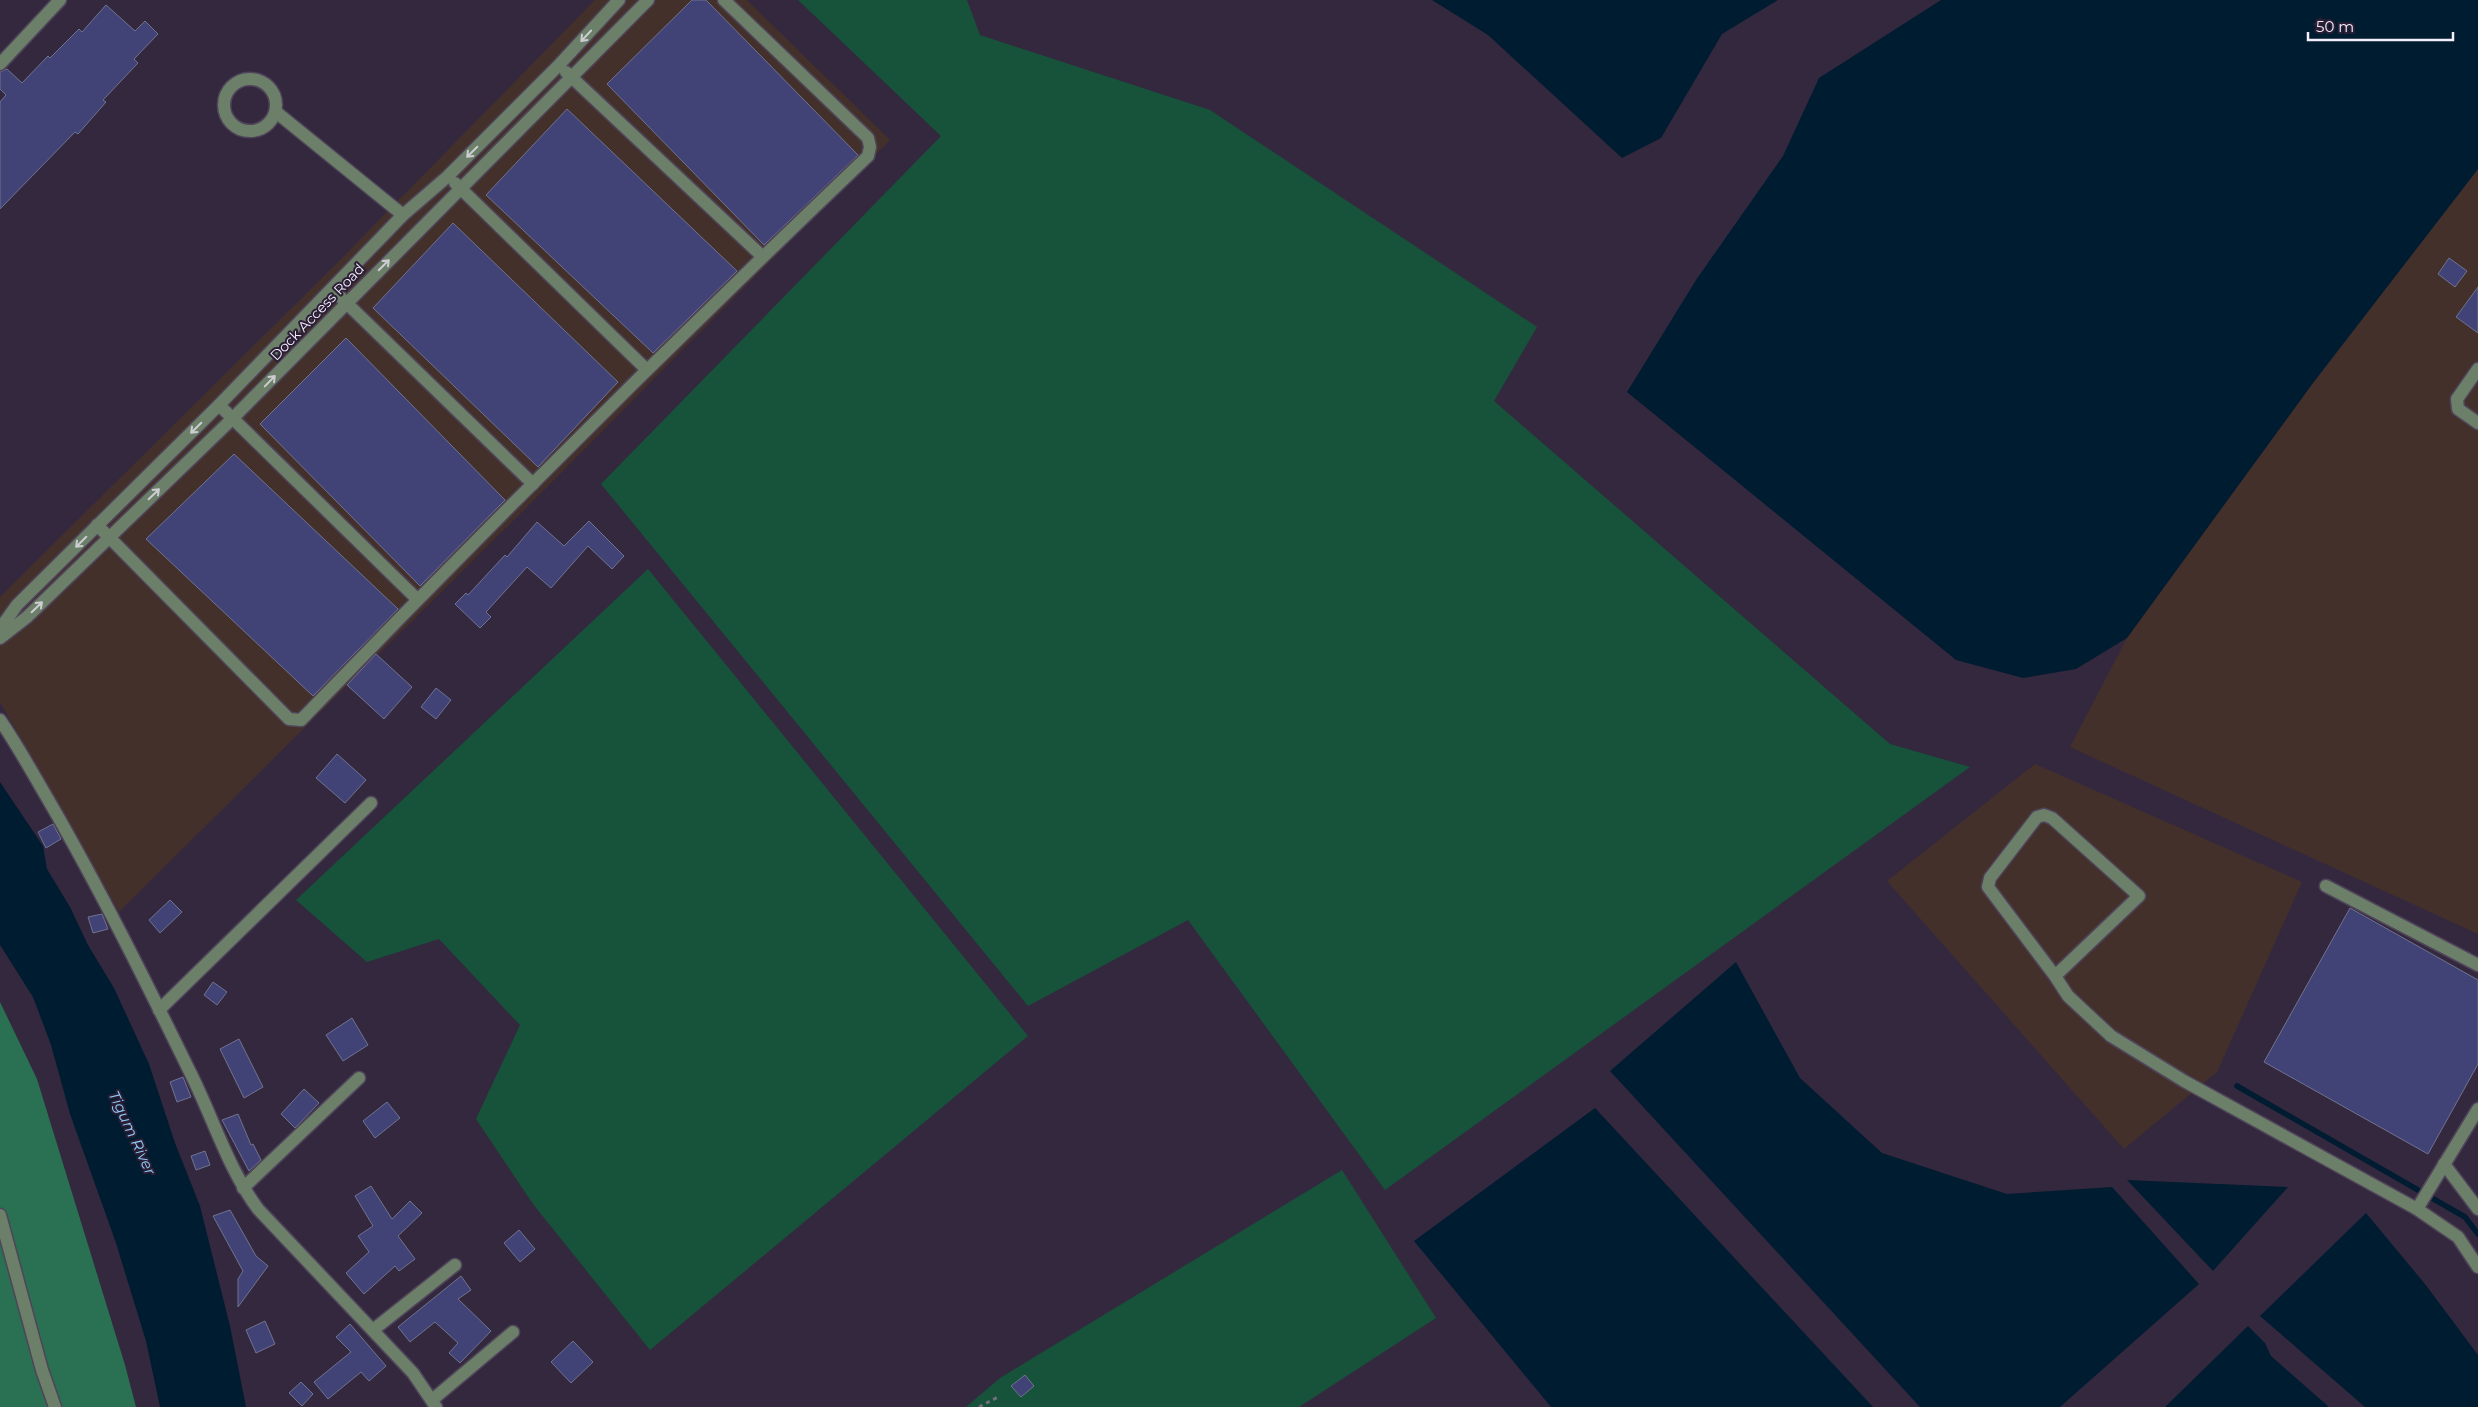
<svg xmlns="http://www.w3.org/2000/svg" width="2478" height="1407" font-family="Montserrat,sans-serif">
<style>
.commercial{fill:#44302b}
.green{fill:#16533a}
.forest{fill:#2a7052}
.water{fill:#001c30}
.lines{fill:none;stroke-linecap:round;stroke-linejoin:round}
.stream{stroke:#001c30;stroke-width:5.5}
.building{fill:#414377;stroke:#70738f}
.minor-casing{stroke:#4f445a;stroke-width:15}
.path{stroke:#776d81;stroke-width:3;stroke-dasharray:4 4;stroke-linecap:butt}
.minor{stroke:#6c7f69;stroke-width:12}
.oneway{stroke:#cccdd1}
.labels{text-anchor:middle;stroke-width:4;stroke-linejoin:round;paint-order:stroke}
.street-label{font-size:14px;fill:#f5eefe;stroke:#2a1f35}
.water-label{font-size:15px;font-style:italic;fill:#91cfff;stroke:#2a1f35}
</style>
<rect width="100%" height="100%" fill="#34283f"/>
<g class="commercial">
<polygon points="595,0 747,0 890,140 557,477 119,912 0,702 0,597 336,264"/>
<polygon points="2478,169 2478,934 2070,747 2127,638 2313,383"/>
<polygon points="2035,764 2302,882 2217,1072 2124,1149 1887,881"/>
</g>
<g class="green">
<polygon points="798,0 967,0 980,35 1210,110 1537,327 1494,401 1890,744 1970,767 1385,1190 1188,920 1028,1006 601,484 941,136"/>
<polygon points="648,569 1028,1036 650,1350 533,1204 476,1119 520,1025 439,939 367,962 296,900"/>
<polygon points="1342,1170 1436,1318 1299,1407 966,1407 1000,1378"/>
</g>
<polygon class="forest" points="0,1002 37,1079 125,1365 136,1407 0,1407"/>
<g class="water">
<polygon points="1432,0 1778,0 1722,34 1661,138 1622,158 1488,35"/>
<polygon points="1941,0 2478,0 2478,169 2313,383 2127,638 2076,669 2023,678 1956,660 1627,392 1696,280 1783,156 1819,78"/>
<polygon points="0,782 43,846 47,869 70,907 88,945 114,988 149,1064 175,1143 200,1206 230,1326 246,1407 160,1407 146,1341 116,1243 70,1114 51,1045 33,997 0,945"/>
<polygon points="1736,962 1800,1078 1882,1153 2007,1194 2112,1187 2199,1284 2060,1407 1920,1407 1610,1071"/>
<polygon points="1595,1108 1873,1407 1551,1407 1414,1241"/>
<polygon points="2127,1180 2288,1187 2213,1271"/>
<polygon points="2366,1213 2425,1284 2478,1355 2478,1407 2365,1407 2260,1316"/>
<polygon points="2248,1326 2265,1343 2271,1356 2329,1407 2165,1407"/>
</g>
<g class="lines">
<polyline class="stream" points="2237,1086 2465,1217 2478,1234"/>
</g>
<g class="building">
<polygon points="692,0 706,0 858,155 764,245 607,84"/>
<polygon points="106,5 135,31 145,21 158,34 134,59 138,63 103,100 106,102 78,134 75,132 0,209 0,102 6,95 0,89 0,72 7,69 22,83 48,56 50,58 79,29 82,32"/>
<polygon points="567,109 737,271 653,353 486,195"/>
<polygon points="453,223 618,382 538,467 373,308"/>
<polygon points="2449,258 2467,271 2455,287 2438,274"/>
<polygon points="2478,287 2478,333 2456,317"/>
<polygon points="346,338 505,500 420,586 260,424"/>
<polygon points="234,454 398,609 313,696 146,539"/>
<polygon points="589,521 624,556 612,569 588,546 551,588 527,567 486,612 491,617 480,628 455,604 466,593 468,595 505,555 507,557 537,522 564,546"/>
<polygon points="376,654 412,687 384,719 347,685"/>
<polygon points="436,688 451,700 436,719 421,707"/>
<polygon points="337,754 366,780 345,803 316,778"/>
<polygon points="53,824 61,839 46,848 38,832"/>
<polygon points="170,900 182,912 160,933 149,920"/>
<polygon points="2350,908 2478,980 2478,1064 2428,1154 2264,1062"/>
<polygon points="102,914 108,929 93,933 88,917"/>
<polygon points="213,982 227,992 217,1005 204,995"/>
<polygon points="352,1018 368,1045 343,1061 326,1035"/>
<polygon points="239,1039 263,1087 244,1098 220,1049"/>
<polygon points="183,1077 191,1097 177,1102 170,1082"/>
<polygon points="304,1089 319,1103 295,1128 281,1114"/>
<polygon points="387,1102 400,1118 375,1138 363,1121"/>
<polygon points="238,1114 251,1145 253,1144 261,1160 249,1171 222,1120"/>
<polygon points="205,1151 210,1165 196,1170 191,1156"/>
<polygon points="371,1186 392,1219 410,1201 422,1213 398,1236 415,1259 399,1271 395,1266 364,1294 346,1273 369,1252 358,1236 373,1226 355,1196"/>
<polygon points="230,1210 256,1256 268,1266 238,1307 238,1279 243,1271 213,1216"/>
<polygon points="519,1230 535,1249 520,1262 504,1243"/>
<polygon points="461,1276 471,1290 458,1299 491,1331 460,1363 449,1353 458,1343 435,1322 410,1342 398,1327"/>
<polygon points="265,1321 275,1344 256,1353 246,1330"/>
<polygon points="350,1324 386,1366 369,1381 361,1372 328,1399 314,1382 351,1352 336,1337"/>
<polygon points="573,1341 593,1362 571,1383 551,1362"/>
<polygon points="1025,1375 1034,1386 1021,1397 1011,1386"/>
<polygon points="301,1382 313,1394 302,1406 289,1393"/>
</g>
<g class="lines">
<defs>
<g id="minor">
<polyline points="0,64 60,0"/>
<polyline points="566,72 762,256"/>
<circle cx="250" cy="105" r="26"/>
<polyline points="276,112 403,215"/>
<polyline points="455,183 647,370"/>
<polyline points="332,289 533,484"/>
<polyline points="2478,369 2457,399 2458,409 2478,423"/>
<polyline points="219,405 417,599"/>
<path d="M97 525 289 719 301 720C486 528 675 340 868 156L870 147 868 138 724 0"/>
<polyline points="0,629 17,605 219,405 403,215 447,177 558,66 619,0"/>
<polyline points="0,638 27,617 232,419 648,0"/>
<path d="M0 720C18 746 33 774 49 801 100 889 145 980 189 1070 213 1117 227 1167 258 1209L413 1373 436 1407"/>
<polyline points="2326,886 2478,965"/>
<polyline points="2055,976 1988,887 1990,878 2037,817 2044,815 2052,818 2139,896 2055,976 2068,996 2111,1036 2184,1081 2417,1209 2458,1237 2478,1267"/>
<polyline points="159,1010 371,803"/>
<polyline points="2444,1164 2478,1209"/>
<polyline points="243,1188 359,1078"/>
<polyline points="2417,1209 2478,1109"/>
<polyline points="0,1215 42,1370 55,1407"/>
<polyline points="373,1330 455,1265"/>
<polyline points="432,1400 513,1332"/>
</g>
</defs>
<use href="#minor" class="minor-casing"/>
<polyline class="path" points="979,1407 998,1397"/>
<use href="#minor" class="minor"/>
</g>
<defs><path id="oneway-shaft" d="M-6 0H5M1.5-3L5.5 0L1.5 3" fill="none" stroke-width="1.6" stroke-linecap="round" stroke-linejoin="round" transform="scale(1.25)"/></defs>
<g class="oneway">
<use href="#oneway-shaft" transform="translate(586 36) rotate(133)"/>
<use href="#oneway-shaft" transform="translate(472 152) rotate(135)"/>
<use href="#oneway-shaft" transform="translate(384 265) rotate(-45)"/>
<use href="#oneway-shaft" transform="translate(270 381) rotate(-46)"/>
<use href="#oneway-shaft" transform="translate(196 428) rotate(135)"/>
<use href="#oneway-shaft" transform="translate(154 494) rotate(-44)"/>
<use href="#oneway-shaft" transform="translate(81 542) rotate(135)"/>
<use href="#oneway-shaft" transform="translate(37 607) rotate(-44)"/>
</g>
<g class="labels">
<g class="street-label">
<text transform="translate(317 312) rotate(-46)" y="5">Dock Access Road</text>
</g>
<g class="water-label">
<text transform="translate(132 1133) rotate(65)" y="5">Tigum River</text>
</g>
</g>
<path d="M2308 32v8h145v-8" fill="none" stroke="#f5eefe" stroke-width="2.5"/>
<text x="2316" y="32" font-size="15" fill="#f5eefe" stroke="#2a1f35" stroke-width="4" paint-order="stroke">50 m</text>
</svg>
